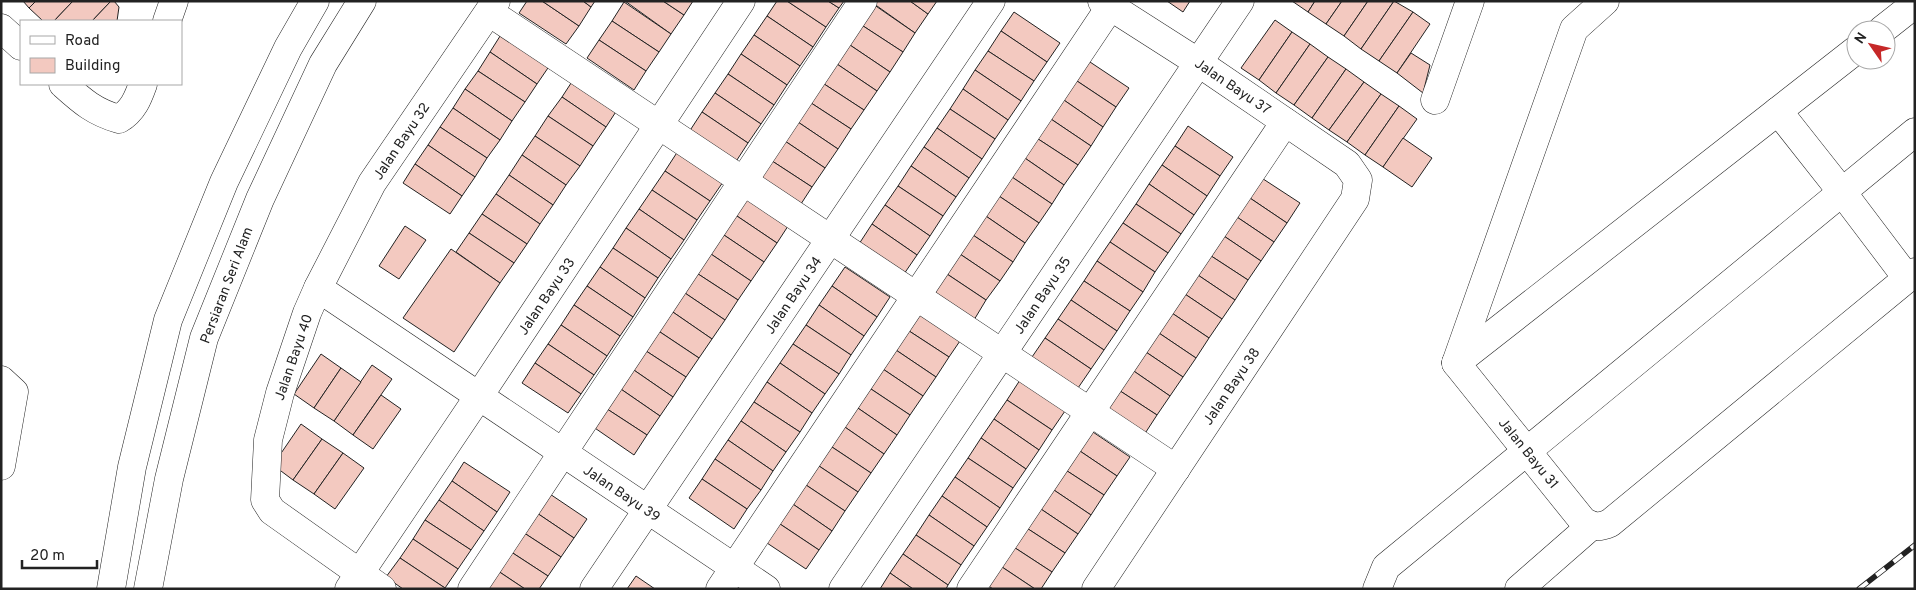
<svg xmlns="http://www.w3.org/2000/svg" width="1916" height="590" font-family="Overpass,sans-serif">
<style>
.building{fill:#f3c9c0;stroke:#222}
.lines{fill:none;stroke-linecap:round;stroke-linejoin:round}
.minor-casing{stroke:#222;stroke-width:29}
.major-casing{stroke:#222;stroke-width:29}
.minor{stroke:#fff;stroke-width:28}
.major{stroke:#fff;stroke-width:28}
.rail-casing{stroke:#222;stroke-width:5.5}
.rail{stroke:#fff;stroke-width:4;stroke-dasharray:11;stroke-linecap:butt}
.labels{text-anchor:middle;stroke-width:4;stroke-linejoin:round;paint-order:stroke}
.street-label{font-size:14px;fill:#222;stroke:#fff}
</style>
<rect width="100%" height="100%" fill="#fff"/>
<g class="building">
<polygon points="23,1 36,1 29,8"/>
<polygon points="36,1 73,1 54,21 43,21 29,8"/>
<polygon points="73,1 111,1 92,21 54,21"/>
<polygon points="111,1 114,1 119,7 117,21 92,21"/>
<polygon points="527,1 542,1 579,26 566,44 519,13"/>
<polygon points="542,1 583,1 591,7 579,26"/>
<polygon points="583,1 595,1 591,7"/>
<polygon points="625,1 663,1 684,15 671,34"/>
<polygon points="663,1 693,1 684,15"/>
<polygon points="777,1 787,1 826,27 813,47 767,16"/>
<polygon points="787,1 828,1 839,8 826,27"/>
<polygon points="828,1 844,1 839,8"/>
<polygon points="870,1 910,1 928,14 915,33"/>
<polygon points="910,1 937,1 928,14"/>
<polygon points="1167,1 1190,1 1183,12"/>
<polygon points="1292,1 1315,1 1308,12"/>
<polygon points="1315,1 1342,1 1326,24 1308,12"/>
<polygon points="1342,1 1368,1 1344,36 1326,24"/>
<polygon points="1368,1 1394,1 1361,49 1344,36"/>
<polygon points="1394,1 1413,12 1379,61 1361,49"/>
<polygon points="624,2 671,34 659,52 612,21"/>
<polygon points="870,2 915,33 903,52 857,22"/>
<polygon points="1014,12 1060,43 1047,62 1001,31"/>
<polygon points="1413,12 1430,24 1397,73 1379,61"/>
<polygon points="767,16 813,47 800,66 754,35"/>
<polygon points="1275,20 1292,32 1259,80 1241,68"/>
<polygon points="612,21 659,52 646,71 599,40"/>
<polygon points="857,22 903,52 890,72 844,41"/>
<polygon points="1001,31 1047,62 1034,81 988,51"/>
<polygon points="1292,32 1310,44 1276,93 1259,80"/>
<polygon points="502,33 550,65 537,84 490,52"/>
<polygon points="754,35 800,66 787,85 741,54"/>
<polygon points="599,40 646,71 634,90 587,58"/>
<polygon points="844,41 890,72 877,91 831,60"/>
<polygon points="1310,44 1328,57 1294,105 1276,93"/>
<polygon points="988,51 1034,81 1021,101 975,70"/>
<polygon points="490,52 537,84 525,102 478,71"/>
<polygon points="1411,53 1430,65 1423,93 1397,73"/>
<polygon points="741,54 787,85 774,105 728,74"/>
<polygon points="1328,57 1346,69 1312,118 1294,105"/>
<polygon points="1084,58 1129,88 1116,107 1071,77"/>
<polygon points="831,60 877,91 864,110 818,80"/>
<polygon points="1346,69 1364,82 1329,130 1312,118"/>
<polygon points="975,70 1021,101 1008,120 963,89"/>
<polygon points="478,71 525,102 512,121 465,89"/>
<polygon points="728,74 774,105 761,124 715,93"/>
<polygon points="575,77 619,107 606,127 562,97"/>
<polygon points="1071,77 1116,107 1103,127 1058,96"/>
<polygon points="818,80 864,110 851,129 805,99"/>
<polygon points="1364,82 1381,94 1347,142 1329,130"/>
<polygon points="465,89 512,121 500,140 453,108"/>
<polygon points="963,89 1008,120 995,139 950,109"/>
<polygon points="715,93 761,124 748,143 702,112"/>
<polygon points="1381,94 1399,106 1365,155 1347,142"/>
<polygon points="1058,96 1103,127 1091,146 1045,115"/>
<polygon points="562,97 606,127 593,146 548,116"/>
<polygon points="805,99 851,129 838,149 792,118"/>
<polygon points="1399,106 1417,119 1383,167 1365,155"/>
<polygon points="453,108 500,140 487,158 440,127"/>
<polygon points="950,109 995,139 982,159 937,128"/>
<polygon points="702,112 748,143 735,163 689,132"/>
<polygon points="1045,115 1091,146 1078,165 1032,135"/>
<polygon points="548,116 593,146 580,166 535,136"/>
<polygon points="792,118 838,149 825,168 779,137"/>
<polygon points="1188,126 1233,157 1220,176 1175,146"/>
<polygon points="440,127 487,158 475,177 428,145"/>
<polygon points="937,128 982,159 969,178 924,147"/>
<polygon points="1032,135 1078,165 1064,185 1019,154"/>
<polygon points="535,136 580,166 566,185 522,155"/>
<polygon points="779,137 825,168 812,187 766,157"/>
<polygon points="1403,138 1432,158 1412,187 1383,167"/>
<polygon points="428,145 475,177 462,196 415,164"/>
<polygon points="1175,146 1220,176 1207,196 1162,165"/>
<polygon points="924,147 969,178 956,197 911,166"/>
<polygon points="678,151 723,182 710,201 665,171"/>
<polygon points="1019,154 1064,185 1052,204 1006,173"/>
<polygon points="522,155 566,185 553,205 509,175"/>
<polygon points="766,157 812,187 799,207 754,176"/>
<polygon points="415,164 462,196 450,214 403,183"/>
<polygon points="1162,165 1207,196 1194,215 1149,184"/>
<polygon points="911,166 956,197 943,216 898,186"/>
<polygon points="665,171 710,201 697,220 652,190"/>
<polygon points="1006,173 1052,204 1039,223 993,192"/>
<polygon points="1254,173 1300,203 1287,223 1241,192"/>
<polygon points="509,175 553,205 540,224 496,194"/>
<polygon points="1149,184 1194,215 1181,234 1136,204"/>
<polygon points="898,186 943,216 930,236 885,205"/>
<polygon points="652,190 697,220 684,240 639,209"/>
<polygon points="993,192 1039,223 1025,243 980,212"/>
<polygon points="1241,192 1287,223 1274,242 1228,211"/>
<polygon points="744,193 790,223 777,243 731,212"/>
<polygon points="496,194 540,224 527,244 482,214"/>
<polygon points="1136,204 1181,234 1168,253 1123,223"/>
<polygon points="885,205 930,236 917,255 872,224"/>
<polygon points="639,209 684,240 671,259 626,228"/>
<polygon points="1228,211 1274,242 1261,261 1215,230"/>
<polygon points="731,212 777,243 764,262 718,231"/>
<polygon points="980,212 1025,243 1013,262 967,231"/>
<polygon points="482,214 527,244 514,263 469,233"/>
<polygon points="1123,223 1168,253 1155,272 1110,242"/>
<polygon points="872,224 917,255 904,274 859,244"/>
<polygon points="405,226 426,240 399,279 379,266"/>
<polygon points="626,228 671,259 658,278 613,248"/>
<polygon points="1215,230 1261,261 1248,280 1202,250"/>
<polygon points="718,231 764,262 751,281 705,250"/>
<polygon points="967,231 1013,262 1000,281 954,250"/>
<polygon points="469,233 514,263 500,283 456,252"/>
<polygon points="1110,242 1155,272 1143,292 1097,261"/>
<polygon points="613,248 658,278 645,298 600,267"/>
<polygon points="451,249 500,283 454,352 403,318"/>
<polygon points="705,250 751,281 738,300 692,270"/>
<polygon points="954,250 1000,281 986,300 941,270"/>
<polygon points="1202,250 1248,280 1235,300 1189,269"/>
<polygon points="1097,261 1143,292 1130,311 1084,281"/>
<polygon points="600,267 645,298 633,317 587,286"/>
<polygon points="845,267 890,297 877,317 832,286"/>
<polygon points="1189,269 1235,300 1222,319 1176,288"/>
<polygon points="692,270 738,300 725,320 679,289"/>
<polygon points="941,270 986,300 974,320 928,289"/>
<polygon points="1084,281 1130,311 1117,331 1071,300"/>
<polygon points="587,286 633,317 620,336 574,305"/>
<polygon points="832,286 877,317 864,336 819,305"/>
<polygon points="1176,288 1222,319 1209,338 1163,307"/>
<polygon points="679,289 725,320 712,339 667,308"/>
<polygon points="1071,300 1117,331 1104,350 1058,319"/>
<polygon points="574,305 620,336 607,356 561,325"/>
<polygon points="819,305 864,336 851,355 806,325"/>
<polygon points="916,307 962,338 949,357 903,327"/>
<polygon points="1163,307 1209,338 1196,358 1150,327"/>
<polygon points="667,308 712,339 699,358 654,328"/>
<polygon points="1058,319 1104,350 1091,369 1045,338"/>
<polygon points="561,325 607,356 594,375 548,344"/>
<polygon points="806,325 851,355 839,374 793,344"/>
<polygon points="903,327 949,357 936,377 890,346"/>
<polygon points="1150,327 1196,358 1183,377 1137,346"/>
<polygon points="654,328 699,358 686,377 640,347"/>
<polygon points="1045,338 1091,369 1078,388 1032,357"/>
<polygon points="548,344 594,375 581,394 535,363"/>
<polygon points="793,344 839,374 825,394 780,363"/>
<polygon points="890,346 936,377 923,396 877,365"/>
<polygon points="1137,346 1183,377 1170,396 1125,365"/>
<polygon points="640,347 686,377 673,397 628,366"/>
<polygon points="321,354 341,368 314,408 294,394"/>
<polygon points="535,363 581,394 568,413 522,383"/>
<polygon points="780,363 825,394 812,413 767,382"/>
<polygon points="372,365 392,379 353,435 334,421"/>
<polygon points="877,365 923,396 910,415 865,385"/>
<polygon points="1125,365 1170,396 1157,415 1111,385"/>
<polygon points="628,366 673,397 660,416 615,385"/>
<polygon points="341,368 361,382 334,421 314,408"/>
<polygon points="1020,380 1065,411 1052,430 1007,400"/>
<polygon points="767,382 812,413 800,432 754,402"/>
<polygon points="615,385 660,416 647,435 601,405"/>
<polygon points="865,385 910,415 897,435 852,404"/>
<polygon points="1111,385 1157,415 1144,435 1099,404"/>
<polygon points="381,395 401,409 373,449 353,435"/>
<polygon points="1007,400 1052,430 1039,450 994,419"/>
<polygon points="754,402 800,432 786,452 741,421"/>
<polygon points="852,404 897,435 884,454 839,423"/>
<polygon points="601,405 647,435 634,455 589,424"/>
<polygon points="994,419 1039,450 1026,469 981,438"/>
<polygon points="741,421 786,452 773,471 728,440"/>
<polygon points="839,423 884,454 871,473 826,443"/>
<polygon points="301,424 322,439 293,480 273,465"/>
<polygon points="1084,426 1130,457 1117,476 1071,445"/>
<polygon points="981,438 1026,469 1013,488 968,458"/>
<polygon points="322,439 343,453 314,494 293,480"/>
<polygon points="728,440 773,471 761,490 715,459"/>
<polygon points="826,443 871,473 858,492 813,462"/>
<polygon points="1071,445 1117,476 1104,495 1058,465"/>
<polygon points="343,453 364,468 335,509 314,494"/>
<polygon points="968,458 1013,488 1000,508 955,477"/>
<polygon points="715,459 761,490 747,509 702,479"/>
<polygon points="464,462 510,492 497,512 452,481"/>
<polygon points="813,462 858,492 845,511 800,481"/>
<polygon points="1058,465 1104,495 1091,515 1045,484"/>
<polygon points="955,477 1000,508 987,527 942,496"/>
<polygon points="702,479 747,509 734,529 689,498"/>
<polygon points="452,481 497,512 484,531 439,500"/>
<polygon points="800,481 845,511 832,531 787,500"/>
<polygon points="1045,484 1091,515 1078,534 1032,503"/>
<polygon points="541,488 587,519 574,538 528,507"/>
<polygon points="942,496 987,527 974,546 929,515"/>
<polygon points="439,500 484,531 471,550 425,520"/>
<polygon points="787,500 832,531 819,550 774,520"/>
<polygon points="1032,503 1078,534 1065,553 1019,523"/>
<polygon points="528,507 574,538 561,557 515,527"/>
<polygon points="929,515 974,546 961,565 916,535"/>
<polygon points="425,520 471,550 458,569 413,539"/>
<polygon points="774,520 819,550 806,569 761,539"/>
<polygon points="1019,523 1065,553 1052,572 1006,542"/>
<polygon points="515,527 561,557 548,576 502,546"/>
<polygon points="916,535 961,565 948,585 903,554"/>
<polygon points="413,539 458,569 445,588 400,558"/>
<polygon points="1006,542 1052,572 1041,589 1035,589 993,561"/>
<polygon points="502,546 548,576 539,589 525,589 489,565"/>
<polygon points="903,554 948,585 946,589 913,589 890,573"/>
<polygon points="400,558 445,588 445,589 403,589 386,577"/>
<polygon points="993,561 1035,589 993,589 980,580"/>
<polygon points="489,565 525,589 483,589"/>
<polygon points="890,573 913,589 880,589"/>
<polygon points="636,576 655,589 627,589"/>
</g>
<g class="lines">
<defs>
<g id="minor">
<path d="M1605 1 1574 29 1456 363 1583 521C1593 527 1599 528 1610 523L1915 272"/>
<polyline points="489,12 1176,469"/>
<polyline points="167,21 174,1"/>
<polyline points="1,28 21,46"/>
<polyline points="1882,30 1915,4"/>
<path d="M63 84C82 101 94 112 119 119 133 111 138 98 143 84"/>
<polyline points="1435,100 1470,1"/>
<polyline points="1778,111 1842,192 1907,278"/>
<polyline points="318,288 766,589"/>
<polyline points="1456,363 1856,50"/>
<polyline points="1,380 14,392 1,466"/>
<polyline points="349,589 479,396 741,1"/>
<polyline points="382,589 272,511 265,500 268,440 280,393 307,313 318,288 372,183 496,1"/>
<polyline points="472,589 863,1"/>
<polyline points="594,589 991,1"/>
<polyline points="720,589 1110,7"/>
<polyline points="843,589 1240,1"/>
<polyline points="971,589 1285,122"/>
<polyline points="1096,589 1355,199 1358,180 1347,164 1199,63 1102,1"/>
<polyline points="1377,589 1386,567 1915,132"/>
<polyline points="1519,589 1591,526"/>
</g>
<g id="major">
<polyline points="111,589 132,467 168,320 224,182 288,48 315,1"/>
<polyline points="148,589 169,479 204,338 260,199 323,64 362,1"/>
</g>
</defs>
<use href="#minor" class="minor-casing"/>
<use href="#major" class="major-casing"/>
<use href="#minor" class="minor"/>
<use href="#major" class="major"/>
<defs>
<polyline id="rail" points="1859,589 1915,545"/>
</defs>
<use href="#rail" class="rail-casing"/>
<use href="#rail" class="rail"/>
</g>
<g class="labels">
<g class="street-label">
<text transform="translate(1233 86) rotate(34)" y="5">Jalan Bayu 37</text>
<text transform="translate(401 141) rotate(-56)" y="5">Jalan Bayu 32</text>
<text transform="translate(226 285) rotate(-69)" y="5">Persiaran Seri Alam</text>
<text transform="translate(793 295) rotate(-56)" y="5">Jalan Bayu 34</text>
<text transform="translate(1042 295) rotate(-56)" y="5">Jalan Bayu 35</text>
<text transform="translate(546 296) rotate(-56)" y="5">Jalan Bayu 33</text>
<text transform="translate(293 357) rotate(-71)" y="5">Jalan Bayu 40</text>
<text transform="translate(1231 386) rotate(-56)" y="5">Jalan Bayu 38</text>
<text transform="translate(1529 453) rotate(51)" y="5">Jalan Bayu 31</text>
<text transform="translate(622 493) rotate(34)" y="5">Jalan Bayu 39</text>
</g>
</g>
<rect width="1916" height="590" fill="none" stroke="#222222" stroke-width="5"/>
<rect x="20" y="20" width="162" height="65" fill="#ffffff" stroke="#a7a7a7"/>
<rect x="30" y="36" width="25" height="8" fill="#ffffff" stroke="#a7a7a7"/>
<text x="65" y="45" font-size="15" fill="#222222">Road</text>
<rect x="30" y="58" width="25" height="15" fill="#f3c9c0" stroke="#a7a7a7"/>
<text x="65" y="70" font-size="15" fill="#222222">Building</text>
<g transform="translate(1871 45) rotate(304)"><circle r="24" fill="#ffffff" stroke="#a7a7a7"/>
<path d="M0-4L9 19L0 12L-9 19Z" fill="#c62828"/>
<text y="-8" font-size="14" font-weight="bold" text-anchor="middle" fill="#222222">N</text>
</g>
<path d="M22 560v8h75v-8" fill="none" stroke="#222222" stroke-width="2.5"/>
<text x="30" y="560" font-size="15" fill="#222222" stroke="#ffffff" stroke-width="4" paint-order="stroke">20 m</text>
</svg>
